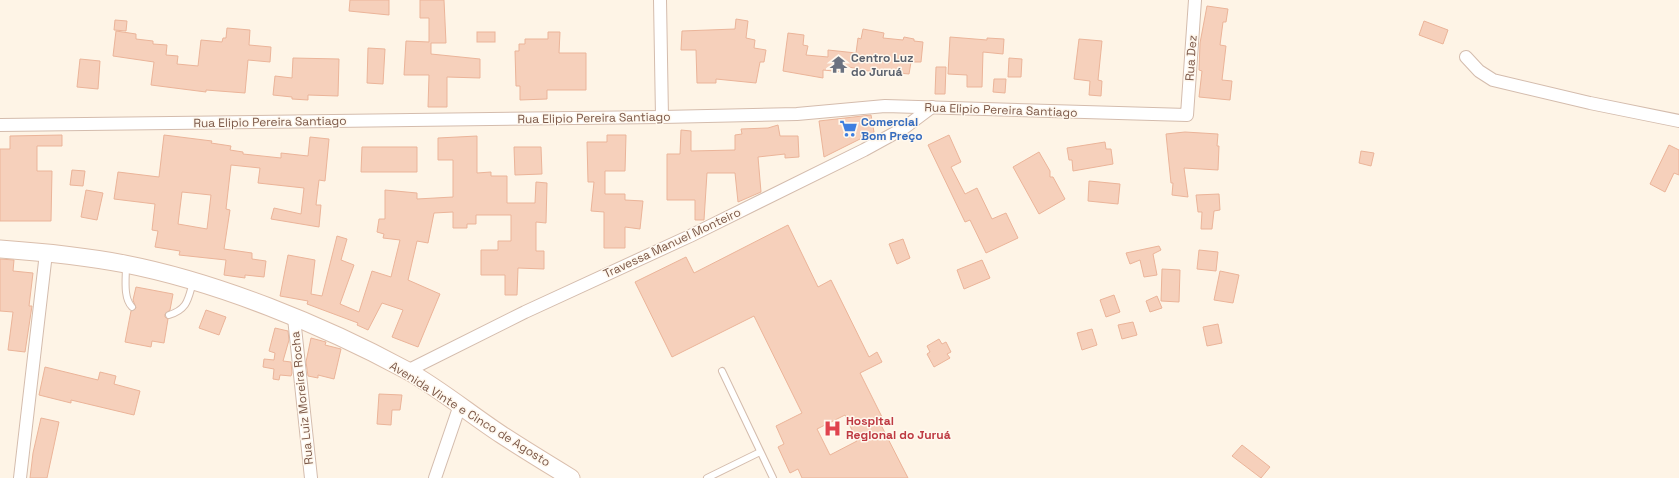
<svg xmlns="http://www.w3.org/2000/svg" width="1679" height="478" font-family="'Space Grotesk',sans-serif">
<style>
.building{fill:#f6d0bb;stroke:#ebb499;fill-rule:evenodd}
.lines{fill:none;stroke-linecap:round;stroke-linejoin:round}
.lane-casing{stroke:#d4bcad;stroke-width:8}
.street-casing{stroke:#d4bcad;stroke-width:14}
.secondary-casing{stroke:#dabeac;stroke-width:19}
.lane{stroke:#fff;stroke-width:6}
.street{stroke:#fff;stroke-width:12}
.secondary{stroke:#fff;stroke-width:17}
.labels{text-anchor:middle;stroke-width:3;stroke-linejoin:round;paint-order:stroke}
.worship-label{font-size:12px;font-weight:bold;fill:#5b616d;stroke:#fff8ee;text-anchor:start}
.street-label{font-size:12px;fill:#7b5747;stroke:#fff8ee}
.shop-label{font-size:12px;font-weight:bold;fill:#366cbe;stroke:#fff8ee;text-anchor:start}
.health-label{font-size:12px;font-weight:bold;fill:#be3a42;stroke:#fff8ee;text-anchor:start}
</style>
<rect width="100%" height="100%" fill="#fef4e6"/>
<g class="building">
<polygon points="350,0 389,0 389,15 349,11"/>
<polygon points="420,0 444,0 446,43 431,43 431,54 480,59 480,78 447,77 447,107 428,107 429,75 404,75 406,41 429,42 429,18 420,18"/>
<polygon points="1207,6 1228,9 1226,22 1223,22 1220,45 1226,46 1222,80 1232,81 1230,100 1199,97 1202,71 1199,70 1200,43"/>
<polygon points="736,19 748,21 746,38 755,40 754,48 766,50 764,62 760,62 756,83 716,79 716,83 697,83 696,50 681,50 682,31 735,29"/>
<polygon points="115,20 127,21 126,31 114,30"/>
<polygon points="1424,21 1448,30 1443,44 1419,35"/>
<polygon points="227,28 250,30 249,45 271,47 270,62 248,60 245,93 206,90 206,92 151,85 154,62 113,56 116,31 136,34 136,39 153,41 153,44 167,45 166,55 178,56 177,64 198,66 201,40 222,42 223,38 226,38"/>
<polygon points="863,29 884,33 883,38 903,40 904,37 914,39 914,41 923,42 921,62 911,62 909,74 878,71 878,73 844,66 844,72 823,70 823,78 783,71 788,33 804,35 803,45 808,46 806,55 828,57 828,50 856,53 858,38 861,39"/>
<rect x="477" y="32" width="18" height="10"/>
<polygon points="548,32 560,32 559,53 586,53 586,90 547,90 547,99 520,100 520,86 516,86 515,51 519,51 519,44 525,44 525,39 548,39"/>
<polygon points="950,37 987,40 987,38 1004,39 1003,54 983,52 982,87 967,87 967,75 948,74"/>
<polygon points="1079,39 1102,41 1098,80 1102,81 1101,96 1089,95 1090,81 1074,79"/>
<polygon points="368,48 385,49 383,84 367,83"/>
<polygon points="293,58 339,59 338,96 308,95 308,100 292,99 292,97 273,95 275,76 292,78"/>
<polygon points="1009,58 1022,59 1021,77 1008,77"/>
<polygon points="80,59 100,61 98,89 77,87"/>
<polygon points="936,67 946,67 945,94 935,94"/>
<polygon points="994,79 1006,79 1005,93 993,92"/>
<polygon points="871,115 874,132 824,157 819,121"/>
<polygon points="778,125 780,136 798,136 799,157 785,158 785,154 758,157 761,192 738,202 735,173 707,173 704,220 695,220 695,200 667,200 667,154 680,154 681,130 691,131 691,151 735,150 735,135 742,134 741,129 768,128"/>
<polygon points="1185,132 1218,134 1217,146 1219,146 1218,170 1184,168 1188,197 1172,195 1173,183 1171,183 1166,134"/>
<polygon points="62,135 62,146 37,146 37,171 52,171 51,221 0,221 0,149 10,149 10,136"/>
<path d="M164 135 212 141 211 143 231 146 230 150 243 152V154L281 158V153L308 156 310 137 329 139 325 181 319 180 316 205H321L319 227 271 219 274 208 301 214 304 188 258 183 260 168 231 165 226 209 230 210 224 249 252 253V259L266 261 264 277 245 275V278L224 275 226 260 179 255 180 251 155 247 158 231 152 230 155 204 114 199 118 172 159 177ZM182 192 211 195 207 229 178 224Z"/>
<polygon points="607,135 626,135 625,171 605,171 605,194 625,194 625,200 643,201 640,229 625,227 625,248 604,248 604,212 591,211 594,182 588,182 587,142 607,142"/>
<polygon points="949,135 961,162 951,167 965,194 977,188 992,219 1006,213 1018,238 986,253 970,220 965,222 928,145"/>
<polygon points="477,136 477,173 491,172 491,176 507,176 507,203 535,203 536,182 547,183 546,223 536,222 536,251 544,251 544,269 518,268 517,295 505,295 505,275 481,275 481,250 498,250 498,241 511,241 511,215 476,215 476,224 467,224 467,228 453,228 453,212 434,213 428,243 417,241 408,280 440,294 418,347 392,337 403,310 382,303 368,330 357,325 358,323 307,304 308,301 280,296 288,255 315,260 311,294 322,296 337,236 347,239 341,260 354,265 340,304 359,312 372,271 391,277 400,240 383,238 384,234 377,232 379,219 385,219 385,190 417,193 417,199 453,197 453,160 438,160 438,138"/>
<polygon points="1105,142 1106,149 1111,149 1113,164 1073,171 1072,160 1069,160 1067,148"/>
<polygon points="1669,145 1679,150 1679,175 1674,173 1665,192 1650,184"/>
<polygon points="362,147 417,147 417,172 361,172"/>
<polygon points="514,147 541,147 542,174 515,175"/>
<polygon points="1361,151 1374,153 1371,166 1359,163"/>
<polygon points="1039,152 1050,171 1050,177 1053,177 1065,199 1039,214 1013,167"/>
<polygon points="72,170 85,171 83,186 70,185"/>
<polygon points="1089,181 1120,184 1118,204 1088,201"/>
<polygon points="86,190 103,193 97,220 81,217"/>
<polygon points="1219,194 1220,210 1214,211 1212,229 1201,229 1202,212 1198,212 1196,195"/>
<path d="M788 225 818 287 831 280 869 357 877 352 882 362 860 373 885 423 881 425 908 478H802L798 469 790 473 778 447 784 444 776 426 802 413 754 316 672 357 635 282 686 257 694 273ZM845 415 857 441 830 455 817 429Z"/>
<polygon points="903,239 910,258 897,264 889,244"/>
<polygon points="1159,246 1161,250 1153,254 1157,275 1144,277 1140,260 1130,264 1126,253"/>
<polygon points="1199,250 1218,252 1216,271 1197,269"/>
<polygon points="0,259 14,260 13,271 33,273 29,306 32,306 25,352 8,350 13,312 0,311"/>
<polygon points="982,260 990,278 964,289 957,270"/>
<polygon points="1162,269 1180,270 1179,302 1161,301"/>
<polygon points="1220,271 1239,275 1233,303 1214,300"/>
<polygon points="136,287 173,294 170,310 165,314 165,317 168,319 164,343 152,341 151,347 125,342 131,311 136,308 133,300"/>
<polygon points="1114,295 1120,312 1106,317 1100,300"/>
<polygon points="1157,296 1162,308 1150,312 1146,301"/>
<polygon points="206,310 226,317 219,335 199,328"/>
<polygon points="1133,322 1137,335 1122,339 1118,325"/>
<polygon points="1218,324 1222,343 1207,346 1203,327"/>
<polygon points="275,328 288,331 289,340 283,361 291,362 292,373 291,376 280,375 279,380 273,379 274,369 263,367 264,359 274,360 275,353 269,351"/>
<polygon points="1092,329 1097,345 1082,350 1077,333"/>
<polygon points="311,338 326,342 325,345 341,349 334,379 318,375 318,378 308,376 306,362"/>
<polygon points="939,339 942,344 946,342 951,352 947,354 950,358 934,367 927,354 930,352 927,346"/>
<polygon points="45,367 98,380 100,372 116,376 114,384 140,391 134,415 71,400 71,403 39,395"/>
<polygon points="379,394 402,395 400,410 392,410 391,425 377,424"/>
<polygon points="41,418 59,422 47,478 30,478 33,453"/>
<polygon points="1242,445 1270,467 1261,478 1232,456"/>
</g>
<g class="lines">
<defs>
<g id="lane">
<path d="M126 266C126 278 123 298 132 307"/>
<path d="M169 315C188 309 188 299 193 282"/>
<polyline points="722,371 773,478"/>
<polyline points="707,478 760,452"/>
</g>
<g id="street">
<polyline points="660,0 662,117"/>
<polyline points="1466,57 1479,71 1493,80 1590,103 1679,121"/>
<polyline points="0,125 662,117 797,114 885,106 1187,115 1195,0"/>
<polyline points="294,318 311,478"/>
<polyline points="407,371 525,312 690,236 864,150 904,128 932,107"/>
<polyline points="20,478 46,253"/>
<polyline points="435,478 460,405"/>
</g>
<path id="secondary" d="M0 249C42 252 83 256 125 264 217 282 323 325 406 370 439 388 470 414 502 435 525 450 548 464 571 478"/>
</defs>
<use href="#lane" class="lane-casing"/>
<use href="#street" class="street-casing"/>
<use href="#secondary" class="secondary-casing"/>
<use href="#lane" class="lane"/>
<use href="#street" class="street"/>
<use href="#secondary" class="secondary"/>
</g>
<defs>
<symbol id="temple-bare" viewBox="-9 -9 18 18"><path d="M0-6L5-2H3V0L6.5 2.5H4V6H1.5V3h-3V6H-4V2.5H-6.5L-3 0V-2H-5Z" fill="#6b7280" stroke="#fff8ee" stroke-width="2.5" paint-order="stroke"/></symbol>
<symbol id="supermarket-bare" viewBox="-9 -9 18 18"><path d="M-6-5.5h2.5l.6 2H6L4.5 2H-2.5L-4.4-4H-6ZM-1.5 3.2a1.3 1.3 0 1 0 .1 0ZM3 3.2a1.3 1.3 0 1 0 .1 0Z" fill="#3f7fe0" stroke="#fff8ee" stroke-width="2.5" paint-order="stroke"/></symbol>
<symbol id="hospital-bare" viewBox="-9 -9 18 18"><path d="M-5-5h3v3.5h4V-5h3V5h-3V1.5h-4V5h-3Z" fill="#e0444e" stroke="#fff8ee" stroke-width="2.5" paint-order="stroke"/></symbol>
</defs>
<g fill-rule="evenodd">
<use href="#temple-bare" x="826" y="52" width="25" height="25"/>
<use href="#supermarket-bare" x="836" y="116" width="25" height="25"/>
<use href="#hospital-bare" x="820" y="416" width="25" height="25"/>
</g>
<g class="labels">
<g class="worship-label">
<text x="851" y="62">Centro Luz<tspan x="851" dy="14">do Juruá</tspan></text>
</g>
<g class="street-label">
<text transform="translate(1191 58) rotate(-86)" y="4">Rua Dez</text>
<text transform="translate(1001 110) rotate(2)" y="4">Rua Elipio Pereira Santiago</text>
<text transform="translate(594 118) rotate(-1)" y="4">Rua Elipio Pereira Santiago</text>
<text transform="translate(270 122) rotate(-1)" y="4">Rua Elipio Pereira Santiago</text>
<text transform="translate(672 243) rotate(-25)" y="4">Travessa Manuel Monteiro</text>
<text transform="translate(302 398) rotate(-96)" y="4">Rua Luiz Moreira Rocha</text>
<text transform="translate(470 414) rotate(32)" y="4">Avenida Vinte e Cinco de Agosto</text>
</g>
<g class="shop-label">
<text x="861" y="126">Comercial<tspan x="861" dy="14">Bom Preço</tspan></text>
</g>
<g class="health-label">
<text x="846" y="425">Hospital<tspan x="846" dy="14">Regional do Juruá</tspan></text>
</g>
</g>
</svg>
